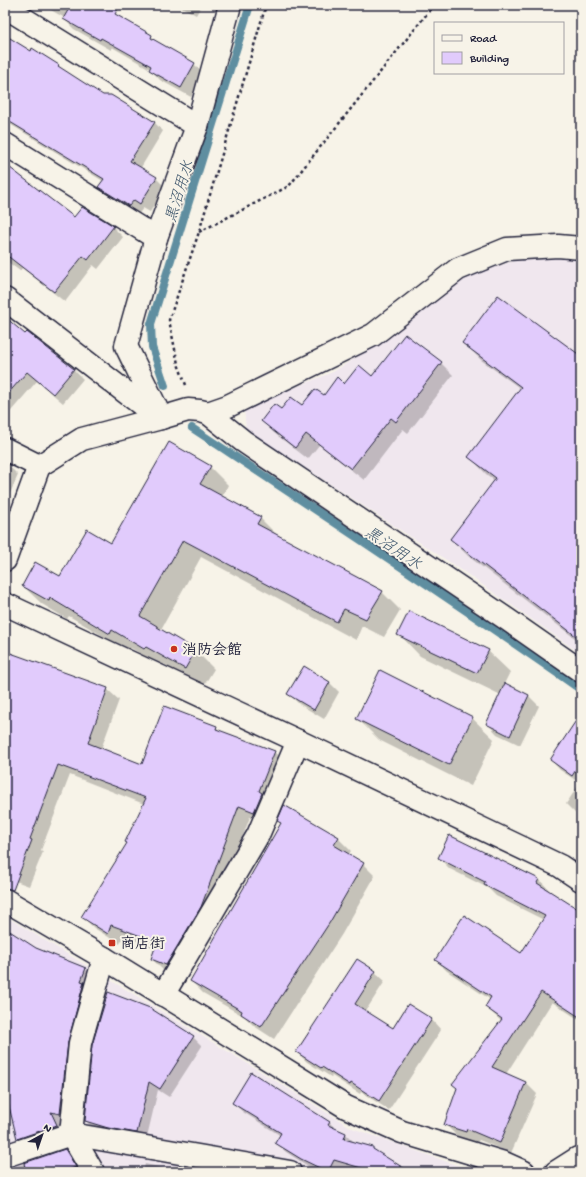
<svg xmlns="http://www.w3.org/2000/svg" width="586" height="1177" font-family="'Gochi Hand','Klee One',sans-serif">
<style>
.built{fill:#f0e7ee}
.shadow{fill:#0003}
.lines{fill:none;stroke-linecap:round;stroke-linejoin:round}
.stream{stroke:#5f8ea0;stroke-width:8}
.building{fill:#e1cbfc;stroke:#22223b}
.street-casing{stroke:#22223b;stroke-width:25}
.secondary-casing{stroke:#22223b;stroke-width:25}
.path{stroke:#22223b;stroke-width:2.5;stroke-dasharray:3 3;stroke-linecap:butt}
.street{stroke:#f7f3e8;stroke-width:22}
.secondary{stroke:#f7f3e8;stroke-width:22}
.poi-dot{fill:#c8321e;stroke:#f7f3e8;stroke-width:1.5}
.labels{text-anchor:middle;stroke-width:4;stroke-linejoin:round;paint-order:stroke}
.poi-label{font-size:15px;font-weight:bold;fill:#22223b;stroke:#f7f3e8;text-anchor:start}
.water-label{font-size:16px;font-style:italic;fill:#40586e;stroke:#f7f3e8}
</style>
<rect width="100%" height="100%" fill="#f7f3e8"/>
<filter id="ink" filterUnits="userSpaceOnUse"><feTurbulence type="fractalNoise" baseFrequency=".025" numOctaves="2"/><feDisplacementMap in="SourceGraphic" scale="8" xChannelSelector="R" yChannelSelector="G"/><feConvolveMatrix kernelMatrix="1 2 1 2 8 2 1 2 1" color-interpolation-filters="sRGB"/></filter>
<g filter="url(#ink)">
<g class="built">
<polygon points="563,256 581,258 581,654 457,567 246,429 244,408 333,372 385,339 464,278 513,261"/>
<polygon points="5,916 250,1065 352,1128 476,1172 5,1172"/>
</g>
<g class="shadow">
<polygon points="42,5 100,5 115,14 120,18 151,36 158,43 194,64 204,74 191,97 160,80 150,69 112,47 111,50 74,29 64,19 65,18"/>
<polygon points="178,5 202,5 196,15"/>
<polygon points="5,36 31,52 58,66 64,72 103,96 154,122 163,131 140,169 156,178 165,187 150,212 143,208 138,215 108,196 99,187 103,181 5,121"/>
<polygon points="5,165 75,218 113,227 123,237 98,269 93,265 65,302 22,268 20,271 5,260"/>
<polygon points="5,318 25,335 27,333 74,370 83,379 63,403 37,381 5,418"/>
<polygon points="405,335 441,363 453,375 408,433 403,429 364,480 319,445 308,459 274,433 262,421 281,410 302,406 345,385 373,377"/>
<polygon points="464,343 579,356 581,353 581,643 468,556 451,539 495,481 486,474 469,456 521,389 481,360"/>
<polygon points="5,464 9,466 18,475 5,505"/>
<polygon points="210,467 228,485 222,497 260,518 278,536 382,592 400,610 384,637 362,626 356,640 201,557 160,631 195,650 214,669 203,687 164,664 163,667 131,648 129,651 69,616 67,619 42,604 23,586 60,578 112,544"/>
<polygon points="399,634 488,651 510,672 504,684 529,696 539,706 520,745 497,734 487,723 501,695 420,656"/>
<polygon points="5,652 107,689 119,700 101,749 143,765 216,727 221,732 274,752 286,763 266,823 250,817 212,919 178,976 163,970 152,959 155,948 123,936 120,944 94,928 83,917 128,843 144,804 70,775 41,850 43,852 29,886 5,877"/>
<polygon points="329,682 339,692 324,719 299,704 289,694"/>
<polygon points="357,718 472,718 494,739 471,786 379,740"/>
<polygon points="581,722 581,817 576,814 566,804 580,783 560,770 551,760"/>
<polygon points="285,807 338,838 351,851 348,855 363,864 375,876 342,934 274,1039 254,1026 245,1017 203,993 191,981 282,824 279,821"/>
<polygon points="439,858 539,879 550,891 549,892 581,912 581,1021 552,1002 506,1074 526,1083 537,1094 511,1153 479,1140 477,1143 457,1136 445,1124 457,1088 501,1021 486,1007 491,1000 447,971 436,960 521,954 544,920 496,896 488,888 450,869"/>
<polygon points="5,929 35,949 85,969 98,981 69,1138 31,1150 18,1138 10,1106 5,1106"/>
<polygon points="375,972 385,981 365,1012 393,1030 409,1005 432,1020 441,1030 389,1110 361,1092 360,1094 332,1076 331,1077 307,1062 297,1052"/>
<polygon points="193,1037 202,1046 169,1097 158,1090 146,1141 95,1130 86,1121"/>
<polygon points="251,1074 330,1123 337,1130 346,1134 355,1143 373,1148 379,1154 408,1172 353,1172 341,1169 340,1172 317,1172 286,1152 276,1143 281,1136 243,1112 233,1103"/>
<polygon points="65,1150 76,1161 82,1172 5,1172 5,1169 9,1169"/>
<polygon points="145,1164 182,1172 143,1172"/>
</g>
<g class="lines">
<g class="stream">
<polyline points="165,386 152,347 151,324 250,5"/>
<path d="M192 428C322 514 453 600 581 690"/>
</g>
</g>
<g class="building">
<polygon points="71,5 120,5 115,14 152,35 151,38 195,63 181,88 149,70 151,66 101,38 100,40 63,19"/>
<polygon points="5,35 31,51 32,48 59,65 58,66 103,95 111,95 155,122 130,161 157,177 140,204 134,200 129,206 98,187 104,179 5,119"/>
<polygon points="5,164 74,217 82,207 114,226 88,260 83,256 54,292 5,254"/>
<polygon points="498,295 581,356 581,640 450,539 496,478 468,457 521,387 462,343"/>
<polygon points="5,317 25,334 27,332 74,369 53,394 27,372 5,397"/>
<polygon points="405,334 442,362 396,422 391,418 351,469 306,434 295,448 261,421 274,404 281,409 291,397 302,405 315,389 324,395 337,377 344,384 359,365 372,376"/>
<polygon points="169,442 211,466 200,484 261,517 257,524 383,591 366,619 344,609 337,622 183,540 140,616 157,626 157,627 196,650 185,669 146,647 144,649 112,630 110,634 50,598 49,601 22,586 35,562 60,576 87,529 111,543"/>
<polygon points="409,611 489,650 477,673 397,635"/>
<polygon points="5,651 108,688 88,743 142,764 164,706 217,726 216,729 275,751 259,791 262,793 254,812 239,806 201,907 166,965 151,959 157,942 111,925 108,934 81,917 127,843 125,842 146,798 58,765 30,839 32,840 13,890 5,888"/>
<polygon points="304,666 330,682 314,710 287,694"/>
<polygon points="380,670 473,717 449,765 356,719"/>
<polygon points="505,683 529,695 510,736 486,724"/>
<polygon points="581,713 581,762 572,776 550,760"/>
<polygon points="284,805 339,837 334,845 364,863 330,922 261,1027 241,1014 242,1011 190,981 281,823 277,821"/>
<polygon points="449,835 539,879 537,883 581,911 581,1018 541,992 492,1067 526,1082 500,1143 467,1129 466,1132 444,1125 457,1088 452,1084 502,1019 485,1007 491,997 435,960 464,915 521,953 545,916 484,885 485,882 438,858"/>
<polygon points="5,928 36,948 86,968 81,981 84,982 68,1042 60,1114 51,1112 57,1125 17,1139 5,1090"/>
<polygon points="357,959 376,971 355,1004 393,1028 408,1004 432,1019 379,1101 351,1083 350,1085 322,1067 321,1068 296,1052"/>
<polygon points="108,992 150,1008 194,1036 160,1089 149,1082 137,1133 108,1128 85,1121 92,1045"/>
<polygon points="251,1072 330,1122 328,1125 346,1133 344,1139 373,1147 373,1149 410,1172 375,1172 334,1160 328,1172 301,1159 275,1143 281,1133 232,1103"/>
<polygon points="65,1149 76,1167 63,1172 26,1172 24,1163"/>
</g>
<g class="lines">
<defs>
<g id="street">
<polyline points="5,7 197,126"/>
<polyline points="5,144 156,238"/>
<polyline points="5,299 159,418"/>
<polyline points="208,413 228,406 373,335 458,269 507,249 558,246 581,248"/>
<polyline points="161,418 154,403 126,346 156,238 197,126 230,5"/>
<polyline points="5,449 39,466 82,439 161,418 188,410 200,411 208,413 243,441 508,620 581,671"/>
<polyline points="163,995 258,835 298,741"/>
<polyline points="5,1156 71,1134 290,1172"/>
<polyline points="93,1172 71,1134 80,1043 104,958"/>
<polyline points="556,1172 578,1158 581,1158"/>
</g>
<g id="secondary">
<polyline points="5,560 39,466"/>
<polyline points="5,604 298,741 560,866 581,880"/>
<polyline points="5,900 104,958 346,1107 402,1132 504,1163 524,1172"/>
</g>
</defs>
<use href="#street" class="street-casing"/>
<use href="#secondary" class="secondary-casing"/>
<g class="path">
<polyline points="199,232 289,186 434,5"/>
<polyline points="186,385 178,364 169,320 199,232 266,5"/>
</g>
<use href="#street" class="street"/>
<use href="#secondary" class="secondary"/>
</g>
</g>
<g class="poi-dot">
<circle cx="174" cy="649" r="4"/>
<rect x="108" y="939" width="8" height="8" rx="2"/>
</g>
<g class="labels">
<g class="poi-label">
<text x="182" y="654">消防会館</text>
<text x="120" y="948">商店街</text>
</g>
<g class="water-label">
<text transform="translate(178 191) rotate(-73)" y="6">黒沼用水</text>
<text transform="translate(394 547) rotate(34)" y="6">黒沼用水</text>
</g>
</g>
<rect width="586" height="1177" fill="none" stroke="#f7f3e8" stroke-width="20"/>
<rect x="10" y="10" width="566" height="1157" fill="none" stroke="#22223b" stroke-width="1.5" filter="url(#ink)"/>
<rect x="434" y="22" width="130" height="52" fill="#f7f3e8" stroke="#a29fa3"/>
<rect x="442" y="35" width="20" height="6" fill="#f7f3e8" stroke="#a29fa3"/>
<text x="470" y="42" font-size="12" fill="#22223b">Road</text>
<rect x="442" y="52" width="20" height="12" fill="#e1cbfc" stroke="#a29fa3"/>
<text x="470" y="62" font-size="12" fill="#22223b">Building</text>
<g transform="translate(42 1135) rotate(40)" stroke="#f7f3e8" stroke-width="3" paint-order="stroke">
<path d="M0-3L7 15L0 10L-7 15Z" fill="#22223b"/>
<text y="-6" font-size="11" font-weight="bold" text-anchor="middle" fill="#22223b">N</text>
</g>
</svg>
